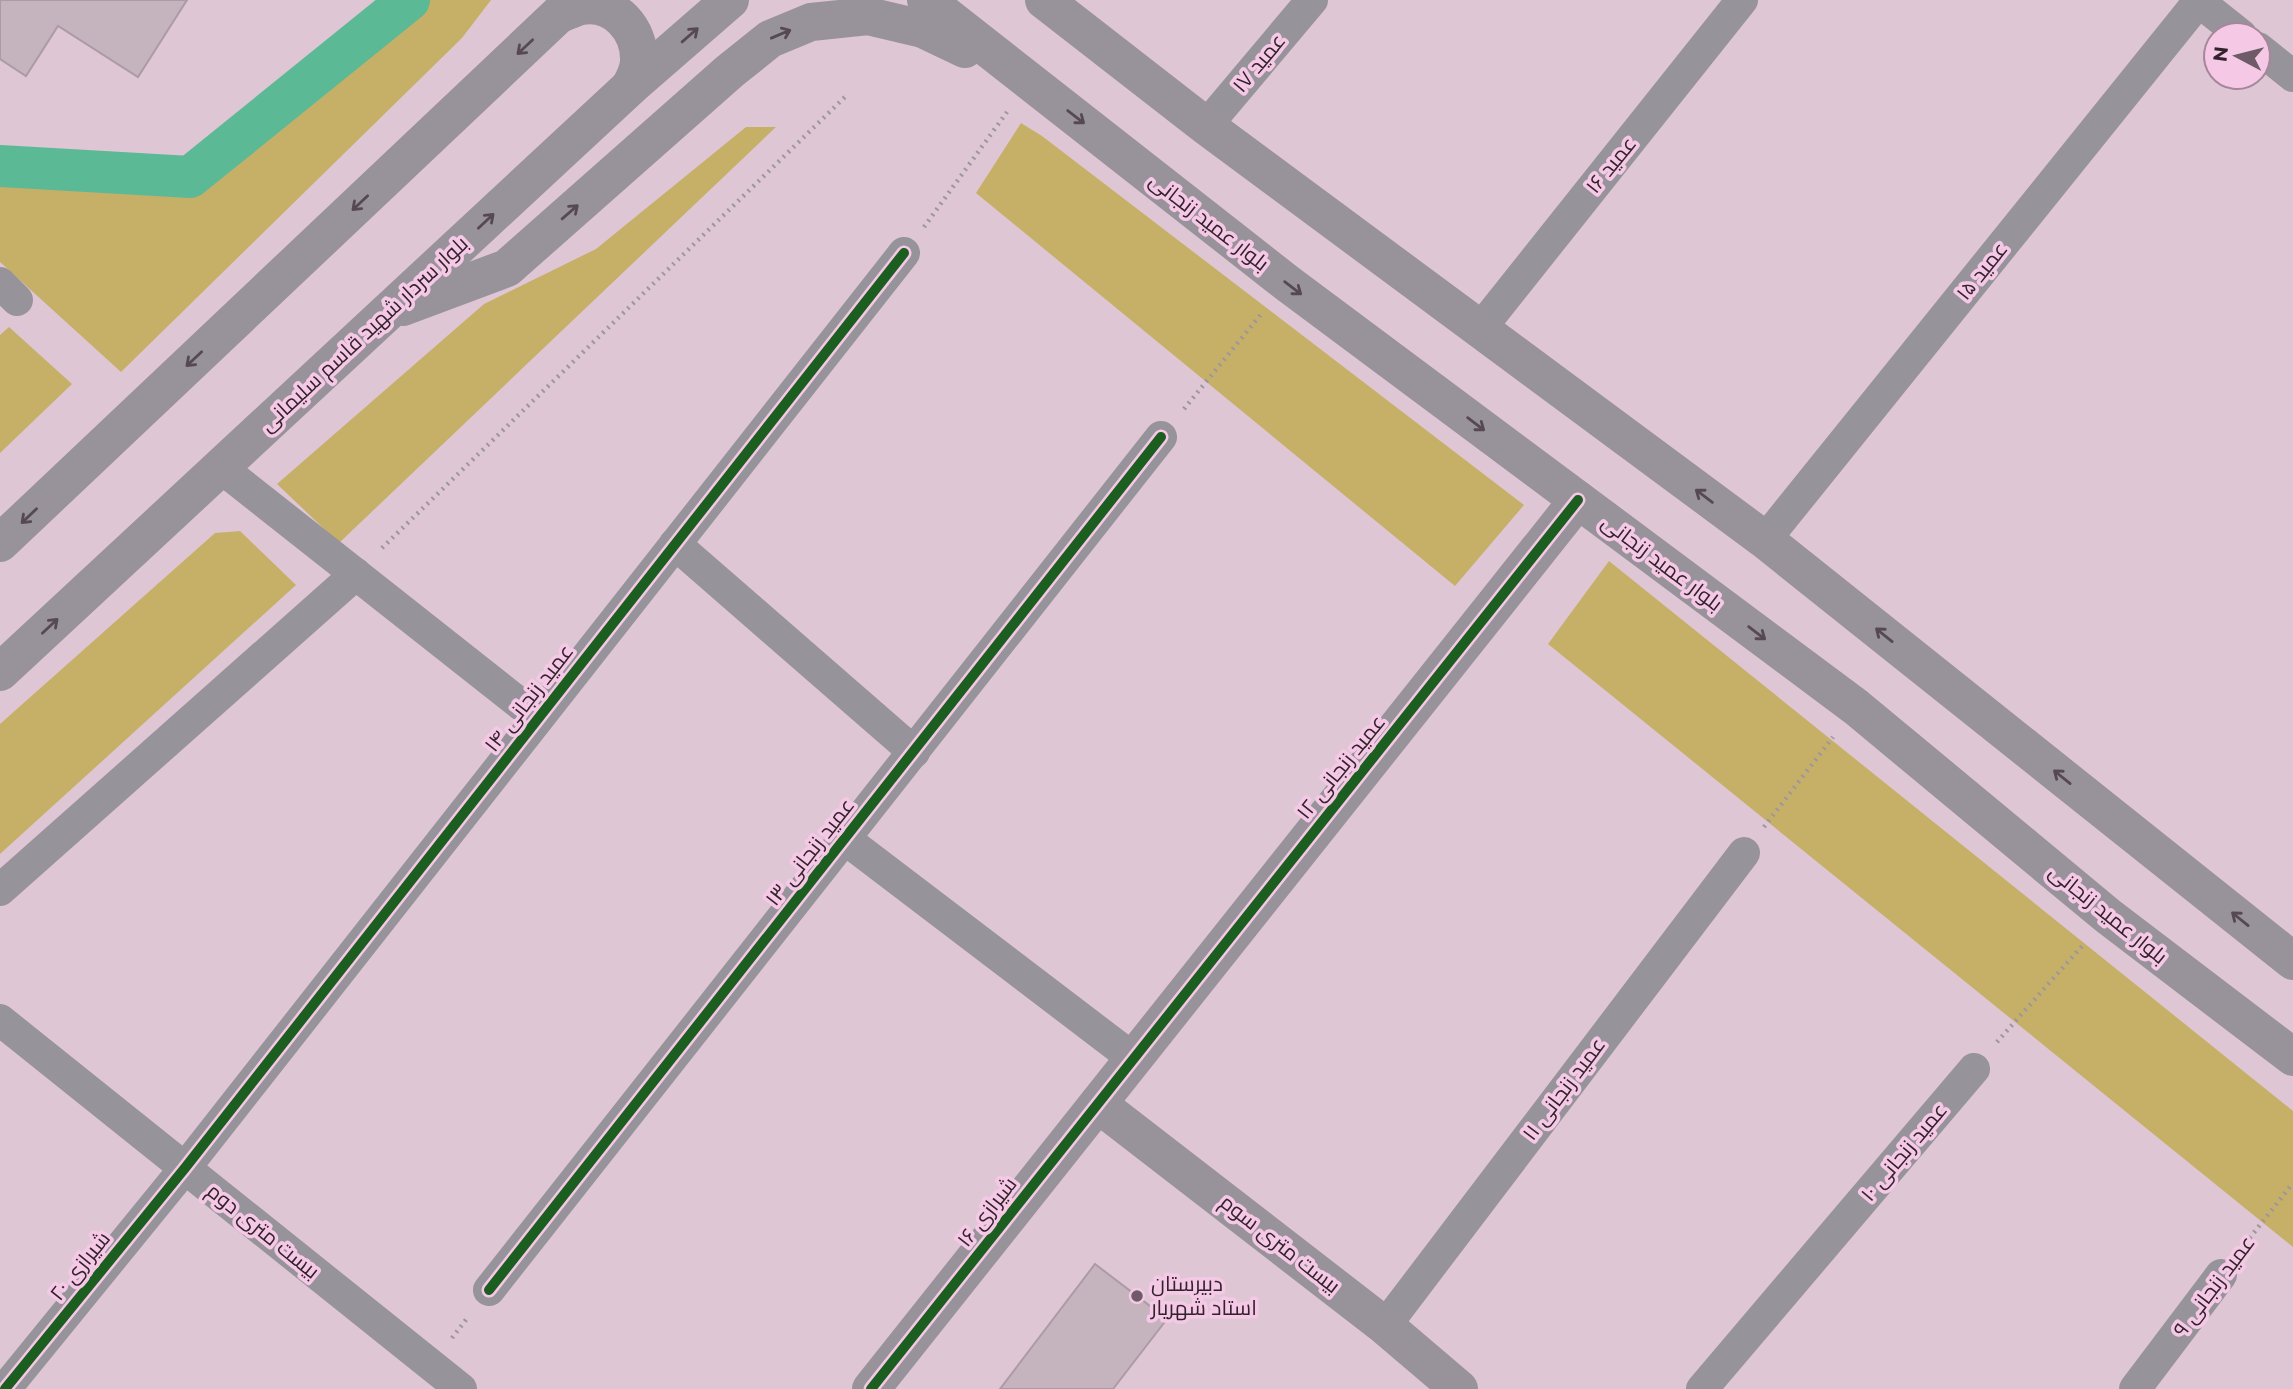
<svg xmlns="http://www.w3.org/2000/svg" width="2293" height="1389" font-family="Montserrat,Cairo,sans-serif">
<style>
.green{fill:#c6b068}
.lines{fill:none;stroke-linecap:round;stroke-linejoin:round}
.canal{stroke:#5cb995;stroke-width:42}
.building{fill:#c5b3be;stroke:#ac9ba6;stroke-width:2}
.path{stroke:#9e969e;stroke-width:4.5;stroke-dasharray:2 5;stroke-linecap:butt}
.street{stroke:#97939a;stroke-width:32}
.secondary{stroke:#98929b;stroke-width:38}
.cycleway-casing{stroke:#f5c9e5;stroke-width:15}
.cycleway{stroke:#1b5e20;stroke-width:10}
.oneway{stroke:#564953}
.poi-dot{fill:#6e5b67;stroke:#f5c9e5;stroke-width:2.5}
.labels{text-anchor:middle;stroke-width:7;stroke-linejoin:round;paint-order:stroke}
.street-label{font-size:21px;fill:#32222c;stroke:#f5c9e5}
.poi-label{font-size:21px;fill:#32222c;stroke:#f5c9e5;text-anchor:start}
</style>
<rect width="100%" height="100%" fill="#dec6d5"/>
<g class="green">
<polygon points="394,0 491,0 462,38 121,372 0,262 0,149 221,171"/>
<polygon points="1021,123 1042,136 1524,505 1455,586 976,193"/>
<polygon points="746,127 776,127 339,543 277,484 484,304 596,249"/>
<polygon points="9,327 72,384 0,453 0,335"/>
<polygon points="240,531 296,585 0,854 0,724 215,533"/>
<polygon points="1609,561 2293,1111 2293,1247 1548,644"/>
</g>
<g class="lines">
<polyline class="canal" points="0,166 190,177 409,0"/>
</g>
<g class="building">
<polygon points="0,0 187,0 138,77 58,26 26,76 0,59"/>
<polygon points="1095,1264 1167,1319 1113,1389 1000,1389"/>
</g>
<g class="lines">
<g class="path">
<polyline points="924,227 1007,112"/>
<polyline points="1184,409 1262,313"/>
<polyline points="382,548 847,95"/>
<polyline points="1764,827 1833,737"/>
<polyline points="1997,1042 2082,946"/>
<polyline points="2241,1249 2293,1183"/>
<polyline points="452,1338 468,1317"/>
</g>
<g class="street">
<polyline points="2197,0 2241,35"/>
<polyline points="2258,48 2293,76"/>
<polyline points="1206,126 1312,0"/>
<polyline points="0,283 17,300"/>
<polyline points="1480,329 1742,0"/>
<polyline points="220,467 538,718"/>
<polyline points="1765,540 2199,1"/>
<polyline points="675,544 914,752"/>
<polyline points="845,839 1134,1059"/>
<polyline points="0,890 356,574"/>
<polyline points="0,1020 461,1389"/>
<polyline points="489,1290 1161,437"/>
<polyline points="1385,1326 1744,853"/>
<polyline points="5,1389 185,1168 904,253"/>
<polyline points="1702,1389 1974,1069"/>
<polyline points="2135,1389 2221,1275"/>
</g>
<g class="secondary">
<polyline points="926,0 1287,283 1856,707 2108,916 2293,1057"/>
<polyline points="1044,0 1206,126 1765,540 2293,961"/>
<path d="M560 14C567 11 574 8 581 6 615 0 640 30 639 61 639 70 634 79 630 87"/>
<polyline points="403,307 507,268 730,71 770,39 811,22 868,16 923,29 965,49"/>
<polyline points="0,543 574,0"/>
<polyline points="0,672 630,87 730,0"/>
<polyline points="1098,1104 1385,1326 1459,1389"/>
<polyline points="871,1389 1578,500"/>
</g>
<defs>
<g id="cycleway">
<polyline points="489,1290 1161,437"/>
<polyline points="5,1389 185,1168 904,253"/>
<polyline points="871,1389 1578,500"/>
</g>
</defs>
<use href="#cycleway" class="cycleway-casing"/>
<use href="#cycleway" class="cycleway"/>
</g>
<defs><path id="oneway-shaft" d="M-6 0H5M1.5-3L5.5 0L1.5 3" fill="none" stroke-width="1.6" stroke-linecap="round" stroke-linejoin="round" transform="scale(1.75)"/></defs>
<g class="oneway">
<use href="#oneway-shaft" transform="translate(781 34) rotate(-23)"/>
<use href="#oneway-shaft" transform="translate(690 35) rotate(-41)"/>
<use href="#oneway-shaft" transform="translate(525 47) rotate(137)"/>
<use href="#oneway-shaft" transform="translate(1076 117) rotate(38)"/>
<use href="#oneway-shaft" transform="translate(360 203) rotate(137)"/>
<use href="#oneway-shaft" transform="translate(570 212) rotate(-41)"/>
<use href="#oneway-shaft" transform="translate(486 221) rotate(-43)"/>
<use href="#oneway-shaft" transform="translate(1293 288) rotate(37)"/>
<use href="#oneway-shaft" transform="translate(194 359) rotate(137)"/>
<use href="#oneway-shaft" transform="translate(1476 424) rotate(37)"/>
<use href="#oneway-shaft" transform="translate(1704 496) rotate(-143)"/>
<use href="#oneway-shaft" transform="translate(29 516) rotate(136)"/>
<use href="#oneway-shaft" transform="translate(50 626) rotate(-43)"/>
<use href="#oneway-shaft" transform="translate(1757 633) rotate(37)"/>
<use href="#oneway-shaft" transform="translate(1884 635) rotate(-141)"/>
<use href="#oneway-shaft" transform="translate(2062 777) rotate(-141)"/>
<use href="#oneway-shaft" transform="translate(2240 919) rotate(-141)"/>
</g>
<circle class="poi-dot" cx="1137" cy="1296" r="7"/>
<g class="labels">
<g class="street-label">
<text transform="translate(1259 63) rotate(-50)" y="7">عمید ۱۷</text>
<text transform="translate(1611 165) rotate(-51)" y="7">عمید ۱۶</text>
<text transform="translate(1209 222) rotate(38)" y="7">بلوار عمید زنجانی</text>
<text transform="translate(1982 271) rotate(-51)" y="7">عمید ۱۵</text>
<text transform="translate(364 334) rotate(-43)" y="7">بلوار سردار شهید قاسم سلیمانی</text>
<text transform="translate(1662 563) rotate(37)" y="7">بلوار عمید زنجانی</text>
<text transform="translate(529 698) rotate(-52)" y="7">عمید زنجانی ۱۴</text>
<text transform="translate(1341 767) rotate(-51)" y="7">عمید زنجانی ۱۲</text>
<text transform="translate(810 852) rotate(-52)" y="7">عمید زنجانی ۱۳</text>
<text transform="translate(2108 914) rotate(39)" y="7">بلوار عمید زنجانی</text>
<text transform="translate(1564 1089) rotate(-53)" y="7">عمید زنجانی ۱۱</text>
<text transform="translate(1904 1152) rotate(-50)" y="7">عمید زنجانی ۱۰</text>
<text transform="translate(987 1212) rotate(-52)" y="7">شیرازی ۱۶</text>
<text transform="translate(263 1231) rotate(39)" y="7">بیست متری دوم</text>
<text transform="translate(1280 1244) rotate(38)" y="7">بیست متری سوم</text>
<text transform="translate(80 1266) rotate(-51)" y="7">شیرازی ۲۰</text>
<text transform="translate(2214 1286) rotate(-53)" y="7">عمید زنجانی ۹</text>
</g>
<g class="poi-label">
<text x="1151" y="1291">دبیرستان<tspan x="1151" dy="24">استاد شهریار</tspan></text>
</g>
</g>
<g transform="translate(2237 56) rotate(277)"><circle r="33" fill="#f5c9e5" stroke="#a7869b" stroke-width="2"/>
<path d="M0-5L12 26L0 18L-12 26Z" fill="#6e5b67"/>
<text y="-10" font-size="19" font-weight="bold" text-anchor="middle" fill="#32222c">N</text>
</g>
</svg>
